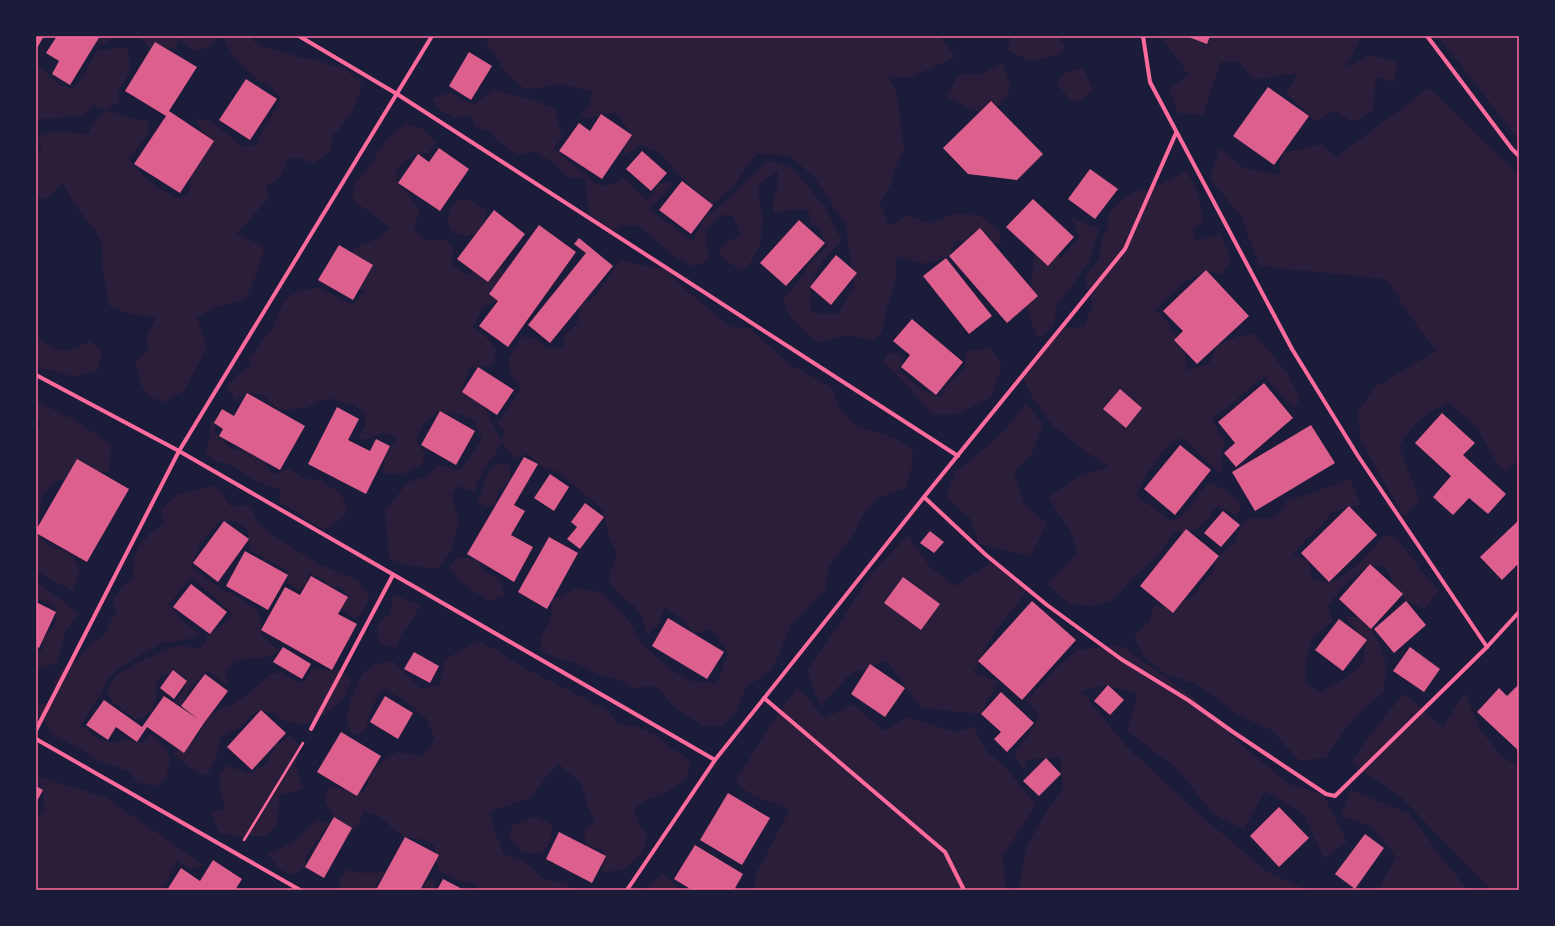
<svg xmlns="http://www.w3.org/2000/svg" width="1555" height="926" font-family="Roboto,sans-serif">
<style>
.green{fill:#2a1e3b}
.building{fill:#dd5f8e}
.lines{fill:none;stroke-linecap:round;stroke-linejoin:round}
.path{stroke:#ff6b9d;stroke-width:2.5}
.minor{stroke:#ff6b9d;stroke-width:4}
.neatline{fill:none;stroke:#ff6b9d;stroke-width:1.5}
</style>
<rect width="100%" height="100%" fill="#1b1b3a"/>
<g class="green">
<polygon points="91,36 115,36 102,45 91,41"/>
<polygon points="138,36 219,36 208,48 193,51 179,39 174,48 151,49"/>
<path d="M225 36H252L254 42 264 47 307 59H312L333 66 344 68 362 84C357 104 348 122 333 135L331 151 314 163 296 157 287 160C283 175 280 179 266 186L269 198 236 234 265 247 256 275 246 299 214 308 197 317 207 347 185 390 164 402 148 396 142 386 135 362 149 349 146 337 155 320 153 316 133 315 109 306 102 262V243L93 227 77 208 62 183 45 200 36 196V152L42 149 37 137 56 131 89 134 93 123 106 110 93 105 84 115 36 120V64L58 84 73 89 80 81 97 51 127 47C131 69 131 73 118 91L120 101 107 110 132 118 148 121 149 133 129 159C144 178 155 187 177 198L189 193 191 176 188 159 203 134 195 118 212 121 241 146 256 145 263 130 281 99 271 87 259 81 238 62 225 43Z"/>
<path d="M490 36H939L956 57 911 77H889L897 94 904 149 896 166 891 184 880 203 889 226 909 215 930 224 956 213 980 216 998 229 1002 243 988 246 965 241H955L949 256 926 264 896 256V279L887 307 882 331 873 341C850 333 840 336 818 343L790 317 783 300 803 275 811 262 827 247 820 229 811 224 808 209H797L774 213 772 205 777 189 778 171 761 183 758 190 763 219 760 244 752 261 741 271 719 255C723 241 729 240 742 236L733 216 721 215 707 229 706 240 709 261 692 266 673 256 654 239 638 226 625 225 611 232 591 219 587 202 585 178 566 177 552 162 535 152 517 155 497 141 489 130 477 129 470 115 455 118 438 109 433 98 451 93 474 105 493 89 531 99 555 109 562 136 554 149 599 186 612 184 624 177 633 188 648 201 658 184 674 182 665 194 649 209 693 241 705 216 721 205 768 160 794 169 825 207 842 241 822 262 810 287 811 313 838 314 854 286 846 226 815 178 790 156 756 154 734 186 713 205 674 170 662 154 640 145 623 156 625 145 632 135 615 112 588 119 580 115 589 106 592 92 560 84 526 90 506 73 486 41Z"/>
<polygon points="1012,36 1058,37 1065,46 1059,55 1031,61 1006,50"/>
<polygon points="1170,36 1332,36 1341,39 1344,36 1362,36 1345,68 1369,55 1398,62 1394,83 1376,76 1373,111 1352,122 1335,111 1316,121 1309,116 1286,93 1298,73 1253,80 1239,62 1221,62 1203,115 1178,113 1169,89 1189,75 1164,41"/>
<polygon points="1438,36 1519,36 1519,140"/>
<polygon points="1003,63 1011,87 1000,105 980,112 968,108 946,97 959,74 980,75"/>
<polygon points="1083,68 1093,90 1079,102 1070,99 1056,83 1066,72"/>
<path d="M1429 88 1519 175V460L1505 472 1497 463 1475 425 1448 403C1423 414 1413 425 1399 447L1420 500 1404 517 1361 441 1357 413 1375 387 1436 351 1410 316 1386 279 1259 266 1242 218 1210 179 1220 148 1244 168 1279 175 1282 153 1323 144 1336 157Z"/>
<path d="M406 123 422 129 436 143 428 153C411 155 405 159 396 173L398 183 420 210 414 229 425 240H445L454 248 452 265 468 275 479 269 499 267 514 283 498 301 484 306 473 327 485 336 497 350 492 366 469 367 462 392 484 406 502 442 504 431 497 424 514 399 521 387 511 376 508 359 522 336 537 339 548 349 563 347 565 334 577 324 581 305 596 296 620 260C637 263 652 268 668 269L676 280 689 293 731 327 749 328 792 366 832 387 839 407 855 425 895 438 913 450 912 466 906 488 878 498 863 515 855 532 829 567 825 590 792 624 772 670 745 688 737 711 722 726H703L672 706 657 686 634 688 617 679 602 676 571 661 561 660 542 652 540 639 551 618 552 600 576 588 601 592 628 619 642 644 673 671 694 682 717 683 728 653 712 629 693 633 682 618 665 608 658 624 647 636 642 617 633 605 620 595 608 579 617 553 609 538 602 509 558 472 543 467 527 453 515 459 503 443C491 459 480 473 474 492L457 486 452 495 459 523 451 551 438 569 408 565 389 559 385 510 408 482 428 476 437 465 459 470 469 459 482 439 473 420 459 414 440 412 425 422 416 440 425 454 422 465 403 474 383 473 384 458 397 438 383 433 367 440 357 438 365 427 364 411 350 404 328 398 305 408 278 410 263 395 247 393 235 401 227 386 239 373 251 365 249 358 271 330 285 299 301 290 320 288 353 305 364 291 347 286 353 249 381 237 390 228 352 199 356 181 367 170 386 139Z"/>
<polygon points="1187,171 1198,193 1203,222 1192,230 1196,241 1221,234 1231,261 1221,275 1206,270 1186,281 1155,310 1167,322 1185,352 1187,370 1209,364 1217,345 1239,336 1254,334 1287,372 1300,398 1294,409 1264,376 1227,408 1212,416 1217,430 1224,440 1221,474 1183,438 1168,445 1145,477 1136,495 1171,521 1185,514 1201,491 1210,483 1224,489 1242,504 1237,516 1217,506 1208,519 1196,530 1173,533 1159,555 1135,576 1113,600 1092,606 1069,604 1047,584 1078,552 1070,531 1048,497 1080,476 1109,467 1083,450 1052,425 1031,395 1022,376 1061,329 1084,326 1093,305 1085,277 1099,259 1101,243 1108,226 1109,212 1131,193 1152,188"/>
<path d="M458 199C471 200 478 203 487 212L483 225 476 234 465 236 453 233 447 221 450 210Z"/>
<polygon points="1071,217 1099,229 1089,262 1057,306 1054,324 1043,336 1037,337 1026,306 1032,278 1035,248 1061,258 1079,237"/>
<path d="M36 336C56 352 67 356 89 341L102 351 98 370 75 377 41 368 36 365Z"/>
<path d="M991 347 1002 366 991 397 958 414 932 415 908 386 883 362 888 352 902 355 900 372 926 392 940 397C943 392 946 385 951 381 962 370 969 370 965 352Z"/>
<polygon points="36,401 73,419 111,444 109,472 72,474 54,483 41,498 40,515 36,528 36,433 41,423 36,418"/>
<polygon points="1025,403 1043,424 1032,453 1014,472 1024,503 1047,524 1031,556 979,544 970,518 946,497 955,473 1007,429"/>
<path d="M220 413 214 431 231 449H251L264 462 273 474 289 469 306 479 321 480 341 494 348 511 339 521 324 530C308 521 295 510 279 502L281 490 255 481 240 470 229 465 215 461 205 452 210 438V424Z"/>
<polygon points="509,464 511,479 499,491 496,505 488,507 477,502 482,491 485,478 494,465"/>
<path d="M1350 479 1361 505 1349 506 1331 513 1319 529 1305 540 1292 556 1308 560 1313 580C1318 580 1324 582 1329 582 1347 579 1373 549 1384 535L1398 539 1426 577 1439 590 1425 609 1406 601 1396 587 1385 567 1370 564C1352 576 1340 589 1328 607L1332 621 1312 639 1307 655 1305 683 1320 692C1336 683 1367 670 1365 649 1363 637 1352 626 1345 617H1358L1371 629 1378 641 1386 663 1384 692 1363 710 1343 732 1326 758 1300 761 1271 730 1240 716 1196 684 1165 674 1143 656 1134 637 1150 621 1154 606H1165L1189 600 1212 573 1219 556 1235 542 1240 525 1253 517 1268 519 1279 514 1287 500 1303 496Z"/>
<path d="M217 485 230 506 250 505 258 523 277 538 319 564 359 581 370 598 361 615 354 618 341 609 348 597 342 588 329 586 317 576 309 573 307 583 299 591 288 583 286 570 250 550 248 530 235 521 219 522 200 544 191 567 222 590 237 596 258 611 261 622V635L280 651 263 659 249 658 234 662 226 672 228 686 208 671 193 683 181 706 175 701C181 694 188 686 186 676L175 672 161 676 156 685C158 694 155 710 145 716 143 718 139 719 136 720L114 703 106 693 116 675 140 661 178 645 200 649 210 634 224 623 232 614 218 600 191 577C183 586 177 596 169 605L184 622 201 635 182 641 162 643 121 666 107 680 101 693 81 725 98 739 115 743 127 739 142 743 150 734C171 749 173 755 165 780L155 786 138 783 128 771 102 762 90 756 78 747 53 736 36 706 55 700 54 683 62 669 78 660 90 644 105 635 111 620 118 611 112 602 123 585 133 580C131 552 141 538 164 524L161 509 178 494Z"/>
<polygon points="36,533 50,547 72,553 80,570 73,591 46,577 36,569"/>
<polygon points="908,535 930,567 955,586 995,560 1027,591 992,636 973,673 998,681 981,714 921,708 887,661 850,674 820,706 807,671 840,623 870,575"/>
<polygon points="458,557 475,559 485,572 499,578 505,595 488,601 459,581 449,567"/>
<polygon points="36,581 78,613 64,635 61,651 57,663 38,669 36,688 36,655 42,650 44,638 51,630 57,618 56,607 36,598"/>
<polygon points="392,594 420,605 413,619 400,637 397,648 379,644 377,625 391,613"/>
<path d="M478 641 498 651 522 667 609 711 617 723 638 727 656 735 671 748 691 761 685 780 667 792 643 802 634 809 640 826 648 836 642 854 624 869 602 873 603 850 586 846 584 830 595 822 587 805 582 785 559 764 543 781 531 798 491 811 494 830 504 854 525 862 545 880 565 882 572 890H480L474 884 453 879 438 870 434 845 424 840 405 837 395 831 381 817 364 811 358 826 348 834 334 817 324 799 329 786 364 793 371 773 385 758 398 752 424 756 435 738 426 718 405 700 383 689C372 704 369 713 366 731L353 736 346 718 352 696 363 673 375 664 393 661 421 689 440 684 445 659Z"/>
<polygon points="1120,645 1193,697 1238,742 1289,784 1323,794 1347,842 1324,859 1304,815 1265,791 1244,829 1214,815 1175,767 1127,731 1137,694 1108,685 1081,691 1128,748 1199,814 1269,873 1308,890 1020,890 1019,886 1026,848 1047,810 1063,788 1060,757 1027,760 1024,772 1014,753 1031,732 1039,716 1026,701 1056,668 1077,650"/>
<polygon points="312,668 325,670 340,670 352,680 342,701 324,715 303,725 286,722 273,713 261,710 250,716 240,728 221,737 217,755 207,776 188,767 172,753 197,738 208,718 219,709 231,705 246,695 271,674 281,672 298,683 307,679"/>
<polygon points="797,687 825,718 853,704 884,731 907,717 956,732 973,726 987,752 1006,768 1036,805 1003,856 1006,890 754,890 756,874 790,809 753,796 735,782 769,727"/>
<polygon points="1465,692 1480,730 1501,755 1519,768 1519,890 1491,890 1403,799 1351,762 1386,714 1405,694 1443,727"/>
<polygon points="291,735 301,747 295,766 304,789 280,795 277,824 266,836 241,836 220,834 211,813 225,808 220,791 219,775 228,765 248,774 266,764 275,746"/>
<polygon points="36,776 105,797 204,865 190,869 177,861 162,890 36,890 36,820 44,811 43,790 36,779"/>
<polygon points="1351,790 1410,814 1444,861 1468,890 1378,890 1396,857 1371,826 1341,816"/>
<polygon points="536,816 553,825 551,839 543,853 522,853 508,836 513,825"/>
<polygon points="317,819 329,824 306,856 305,867 293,875 279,869 268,854 295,841"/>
<polygon points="347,870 365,873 386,872 373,890 341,890 339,881"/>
<polygon points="662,874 681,890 644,890"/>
<polygon points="433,876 436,885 433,890 420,890 422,886"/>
</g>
<g class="building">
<polygon points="36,36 44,36 36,50"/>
<polygon points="57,36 100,36 70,85 52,74 59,61 46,53"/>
<polygon points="1186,36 1210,36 1207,44"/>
<polygon points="155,42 197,67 169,111 214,141 180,193 134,164 166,116 125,91"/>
<polygon points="469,52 492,66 471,100 449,86"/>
<polygon points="246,79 277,99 250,140 219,120"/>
<polygon points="1268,87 1309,116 1274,165 1233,136"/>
<polygon points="991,101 1043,154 1017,180 968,174 943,148"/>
<polygon points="601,114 632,135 602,179 559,151 579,123 590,131"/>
<polygon points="439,148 469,169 440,211 398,183 418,154 429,162"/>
<polygon points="642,151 667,173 651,191 626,169"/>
<polygon points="1090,169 1118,189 1095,219 1068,199"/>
<polygon points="682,181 713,205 691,234 659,210"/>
<polygon points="1033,199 1074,237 1048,266 1006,227"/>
<polygon points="494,210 525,234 488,282 457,259"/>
<polygon points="799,220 825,243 786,286 760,263"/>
<polygon points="539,225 576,252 508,347 479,326 498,301 489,294"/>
<polygon points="980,228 1038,296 1007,323 949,256"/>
<polygon points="579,238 613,266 550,343 528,325 586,253 574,244"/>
<polygon points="339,245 373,265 353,300 318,280"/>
<polygon points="836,255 857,273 831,305 810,287"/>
<polygon points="946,258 992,316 969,334 923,276"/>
<polygon points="1206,270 1249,316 1197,364 1174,340 1183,331 1163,311"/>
<polygon points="912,319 963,362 936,395 901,367 910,355 893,341"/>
<polygon points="478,367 514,390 497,415 462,392"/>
<polygon points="1264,383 1293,418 1236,467 1224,453 1235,443 1218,422"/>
<polygon points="1120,389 1142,408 1126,428 1103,409"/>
<polygon points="247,393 305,426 280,470 219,436 223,429 214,423 222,409 234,416"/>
<polygon points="337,407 359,419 348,440 370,451 376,439 390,446 366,494 308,464"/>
<polygon points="440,411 475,431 456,465 421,445"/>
<polygon points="1442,413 1475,443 1463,455 1506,494 1488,514 1469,498 1453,515 1433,497 1451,476 1415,443"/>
<polygon points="1311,425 1335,463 1255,511 1232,472"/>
<polygon points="1180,445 1211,470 1175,515 1144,489"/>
<polygon points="524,457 538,464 514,505 525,511 511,535 533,547 514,582 467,554"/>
<polygon points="77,459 129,489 87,562 36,533 36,530"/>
<polygon points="550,474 569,487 554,511 534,498"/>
<polygon points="585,503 604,517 580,549 567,539 577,527 571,522"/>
<polygon points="1349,506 1377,535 1329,582 1301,553"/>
<polygon points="1223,511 1240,525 1221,547 1204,533"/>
<polygon points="1519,520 1519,563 1502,580 1480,557"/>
<polygon points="224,521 249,539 218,582 193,563"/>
<polygon points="1186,529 1219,556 1173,613 1140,586"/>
<polygon points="930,531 944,542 934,553 920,543"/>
<polygon points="549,537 578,553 547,609 518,592"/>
<polygon points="245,551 288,575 268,610 226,586"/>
<polygon points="1370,564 1403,594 1371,629 1339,599"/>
<polygon points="311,576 348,597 338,614 357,624 332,670 261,630 285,587 300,595"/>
<polygon points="903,577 940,604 921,630 884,603"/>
<polygon points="191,584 227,612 210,634 173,607"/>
<polygon points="1032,601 1076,640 1022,700 978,661"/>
<polygon points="1406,601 1426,625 1394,653 1374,629"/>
<polygon points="36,602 56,612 39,648 36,646"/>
<polygon points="668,618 724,652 707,679 652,646"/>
<polygon points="1339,619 1367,640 1343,671 1315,650"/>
<polygon points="283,647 311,664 302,679 273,662"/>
<polygon points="1410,647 1440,669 1424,692 1393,671"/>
<polygon points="414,652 439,666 430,683 404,669"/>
<polygon points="870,664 905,688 885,717 851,694"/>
<polygon points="173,670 187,681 174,699 160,688"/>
<polygon points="205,674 228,691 204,723 184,753 147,727 137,742 116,727 108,740 86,725 104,700 142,727 164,696 198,719 181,706"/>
<polygon points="1519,684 1519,751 1477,712 1499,688 1507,696"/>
<polygon points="1108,685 1124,700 1110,715 1094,701"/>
<polygon points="1001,692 1034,723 1007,752 994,739 1001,732 981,714"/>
<polygon points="385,696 413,713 398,739 370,722"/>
<polygon points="261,710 286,733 252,770 227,747"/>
<polygon points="341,732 381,756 357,796 317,772"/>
<polygon points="1046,758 1061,774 1039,796 1023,781"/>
<polygon points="36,786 43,790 36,803"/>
<polygon points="728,793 770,818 742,865 700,840"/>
<polygon points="1279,807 1309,838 1279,867 1250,836"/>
<polygon points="334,817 352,828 324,878 305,867"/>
<polygon points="559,832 606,856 592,883 546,859"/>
<polygon points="1365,834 1384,848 1355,889 1335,874"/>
<polygon points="405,837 439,855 420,890 376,890"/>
<polygon points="695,845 743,874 734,890 692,890 674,879"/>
<polygon points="213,860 242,879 235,890 167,890 181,868 200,881"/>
<polygon points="443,879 464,890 437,890"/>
</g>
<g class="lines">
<polyline class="path" points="244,840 303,743"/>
<g class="minor">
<polyline points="299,36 397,94 958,456"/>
<polyline points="1143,36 1150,82 1292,349 1358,456 1487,647"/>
<polyline points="1427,36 1512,149 1519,156"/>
<polyline points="36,375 179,451 715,760"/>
<polyline points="924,497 986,555 1047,605 1121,659 1188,700 1233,732 1326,794 1335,796 1487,647 1519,612"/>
<polyline points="764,698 945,852 964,890"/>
<polyline points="311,729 393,575"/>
<polyline points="36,730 179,451 432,36"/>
<polyline points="36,739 300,890"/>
<polyline points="627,890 715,760 924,497 1125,249 1176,133"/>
</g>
</g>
<rect width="1555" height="926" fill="none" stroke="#1b1b3a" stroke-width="74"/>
<rect x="37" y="37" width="1481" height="852" class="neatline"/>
</svg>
